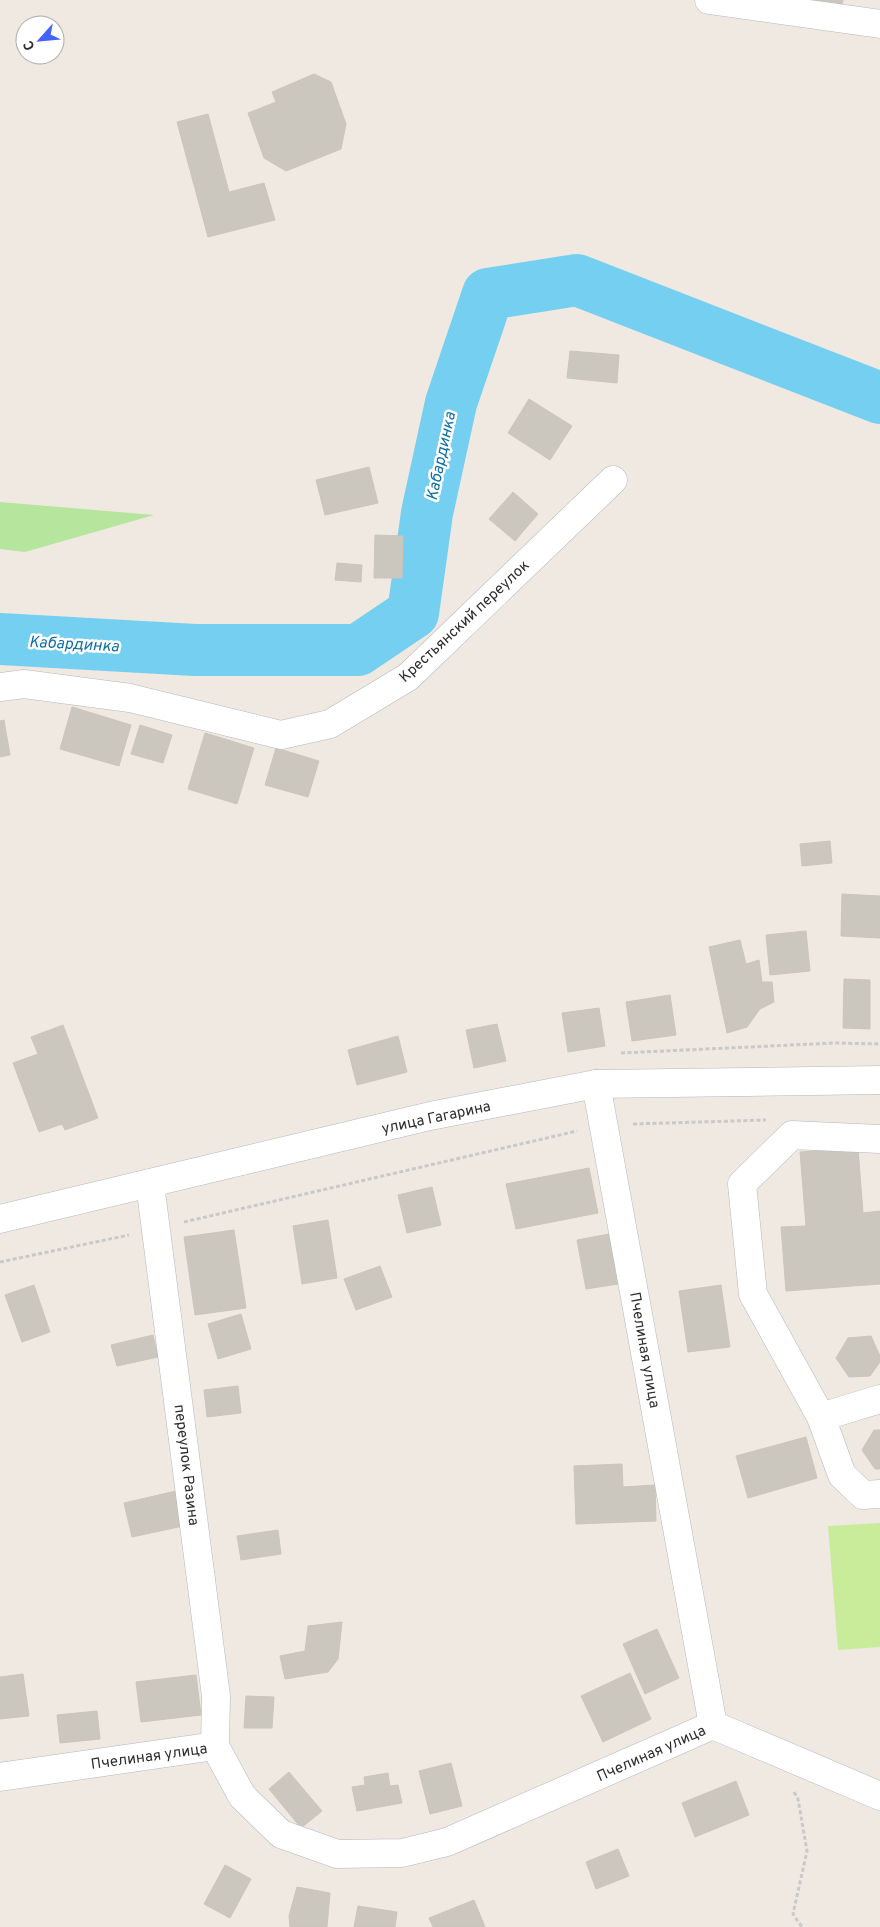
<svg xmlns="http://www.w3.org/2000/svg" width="880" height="1927" font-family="Overpass,sans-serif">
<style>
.green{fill:#b6e59e}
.pitch{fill:#c9ec9a}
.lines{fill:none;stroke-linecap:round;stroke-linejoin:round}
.river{stroke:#75cff0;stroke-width:52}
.building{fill:#cbc7bf;stroke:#cbc5ba}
.minor-casing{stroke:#b4b7c1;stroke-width:29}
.path{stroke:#c9c9c9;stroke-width:3;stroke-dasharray:4 2.5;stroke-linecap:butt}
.minor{stroke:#fff;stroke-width:28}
.labels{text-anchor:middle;stroke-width:5;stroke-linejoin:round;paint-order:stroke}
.street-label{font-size:15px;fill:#2e2e2e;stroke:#fff}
.water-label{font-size:16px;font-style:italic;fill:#0d6fa3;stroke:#fff}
</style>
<rect width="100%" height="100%" fill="#efe9e1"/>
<polygon class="green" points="0,502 154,515 25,552 0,549"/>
<polygon class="pitch" points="880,1523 880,1647 838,1650 828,1526"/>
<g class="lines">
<polyline class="river" points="0,639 195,650 358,650 413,613 427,513 451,403 488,294 577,280 880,398"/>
</g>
<g class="building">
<polygon points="810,0 843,0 842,7"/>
<polygon points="314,74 331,82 346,124 341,149 286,171 264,158 248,113 276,102 272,92"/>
<polygon points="208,114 229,192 264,183 275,220 208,237 177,122"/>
<polygon points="570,351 619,355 617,383 567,378"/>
<polygon points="529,399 572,426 550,460 508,433"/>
<polygon points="369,467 378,503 325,515 316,480"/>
<polygon points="513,492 538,514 515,541 489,519"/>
<polygon points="375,535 403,536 402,578 374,578"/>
<polygon points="337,563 362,565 361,582 335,580"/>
<polygon points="72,707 131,725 119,766 60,749"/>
<polygon points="4,720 10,755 0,757 0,721"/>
<polygon points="140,725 172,735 163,763 131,754"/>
<polygon points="205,733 254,748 237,804 188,789"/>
<polygon points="276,748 319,761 308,797 265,785"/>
<polygon points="830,841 832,863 802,866 800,844"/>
<polygon points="842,894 880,896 880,938 841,936"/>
<polygon points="806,931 810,971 770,975 766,935"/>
<polygon points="740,940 746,964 759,960 762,982 772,982 774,1002 760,1009 747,1027 727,1033 709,947"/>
<polygon points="844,979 870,980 870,1029 843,1028"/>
<polygon points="670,995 676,1035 632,1041 626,1002"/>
<polygon points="599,1008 605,1046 568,1052 562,1013"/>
<polygon points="497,1024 506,1061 474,1068 466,1030"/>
<polygon points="63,1025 98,1118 65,1130 62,1124 39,1132 13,1063 38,1054 31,1037"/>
<polygon points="398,1036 407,1072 357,1085 348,1050"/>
<polygon points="858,1148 863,1213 880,1211 880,1284 786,1291 781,1227 806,1226 800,1152"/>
<polygon points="589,1168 598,1213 516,1229 506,1184"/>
<polygon points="432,1187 441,1225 407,1233 398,1195"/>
<polygon points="328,1220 337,1278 302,1284 293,1226"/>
<polygon points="234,1230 246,1308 195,1315 184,1237"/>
<polygon points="609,1234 618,1284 586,1289 577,1240"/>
<polygon points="380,1266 392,1297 356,1310 344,1279"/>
<polygon points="34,1285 50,1332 22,1342 5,1295"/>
<polygon points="721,1285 730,1347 688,1352 679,1291"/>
<polygon points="241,1314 251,1349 218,1359 208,1324"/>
<polygon points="153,1335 158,1357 117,1366 111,1345"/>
<polygon points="871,1336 880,1356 880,1362 870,1376 849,1377 836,1358 848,1338"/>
<polygon points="238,1386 241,1413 207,1417 204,1390"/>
<polygon points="874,1430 880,1430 880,1469 875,1469 862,1450"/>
<polygon points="806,1437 817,1478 748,1498 736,1456"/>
<polygon points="622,1464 623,1487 655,1485 656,1521 576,1524 574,1466"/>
<polygon points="176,1491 183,1526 132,1537 124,1503"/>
<polygon points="278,1530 281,1554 241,1560 237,1536"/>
<polygon points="342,1622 338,1659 328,1672 285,1679 280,1656 305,1651 308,1626"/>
<polygon points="657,1629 679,1678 645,1694 623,1644"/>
<polygon points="630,1673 651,1719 603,1742 581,1696"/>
<polygon points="23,1674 29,1716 0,1719 0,1677"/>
<polygon points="196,1675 201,1715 141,1722 136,1682"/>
<polygon points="246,1696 274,1697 272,1728 244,1728"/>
<polygon points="97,1711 100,1739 60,1743 57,1715"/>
<polygon points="451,1763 462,1806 430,1814 419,1771"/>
<polygon points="289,1772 322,1811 301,1828 269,1789"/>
<polygon points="388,1773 390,1786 398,1785 402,1803 357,1811 352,1787 365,1785 364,1777"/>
<polygon points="736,1781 749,1815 695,1837 682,1803"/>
<polygon points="618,1849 629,1876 596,1889 586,1862"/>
<polygon points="225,1865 251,1879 230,1918 204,1904"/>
<polygon points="297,1887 330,1893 327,1927 290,1927 289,1916"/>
<polygon points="474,1900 485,1927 433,1927 429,1918"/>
<polygon points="358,1906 397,1912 395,1927 354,1927"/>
</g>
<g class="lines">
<defs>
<g id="minor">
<polyline points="709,0 880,24"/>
<polyline points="0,687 24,684 130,698 281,735 330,724 408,677 613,480"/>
<polyline points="880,1139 792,1135 742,1184 753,1294 821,1417 880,1399"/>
<polyline points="150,1184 216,1696 215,1746"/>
<polyline points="0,1219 430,1116 596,1084 880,1080"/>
<polyline points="821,1417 842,1475 863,1495 880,1494"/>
<polyline points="713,1725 880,1796"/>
<polyline points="0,1777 215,1746 242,1796 281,1834 337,1854 402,1853 447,1842 713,1725 596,1084"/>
</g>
</defs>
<use href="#minor" class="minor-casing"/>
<g class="path">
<polyline points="621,1053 835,1043 880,1044"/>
<polyline points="633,1124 766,1120"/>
<polyline points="184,1222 577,1131"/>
<polyline points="0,1262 129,1235"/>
<polyline points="794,1792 798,1799 807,1851 793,1914 802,1927"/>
</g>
<use href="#minor" class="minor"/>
</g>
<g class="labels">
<g class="street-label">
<text transform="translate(464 621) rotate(-43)" y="5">Крестьянский переулок</text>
<text transform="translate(436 1117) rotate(-12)" y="5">улица Гагарина</text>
<text transform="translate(645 1350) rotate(80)" y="5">Пчелиная улица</text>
<text transform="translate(187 1465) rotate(83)" y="5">переулок Разина</text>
<text transform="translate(651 1753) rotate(-24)" y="5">Пчелиная улица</text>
<text transform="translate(149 1756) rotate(-8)" y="5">Пчелиная улица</text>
</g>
<g class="water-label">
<text transform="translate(440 456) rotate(-78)" y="6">Кабардинка</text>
<text transform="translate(74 643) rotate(3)" y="6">Кабардинка</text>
</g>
</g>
<g transform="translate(40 40) rotate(243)"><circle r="24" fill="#ffffff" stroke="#ababab"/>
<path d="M0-4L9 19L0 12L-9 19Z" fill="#4264fb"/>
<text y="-8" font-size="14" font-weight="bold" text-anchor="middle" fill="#2e2e2e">С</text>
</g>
</svg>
